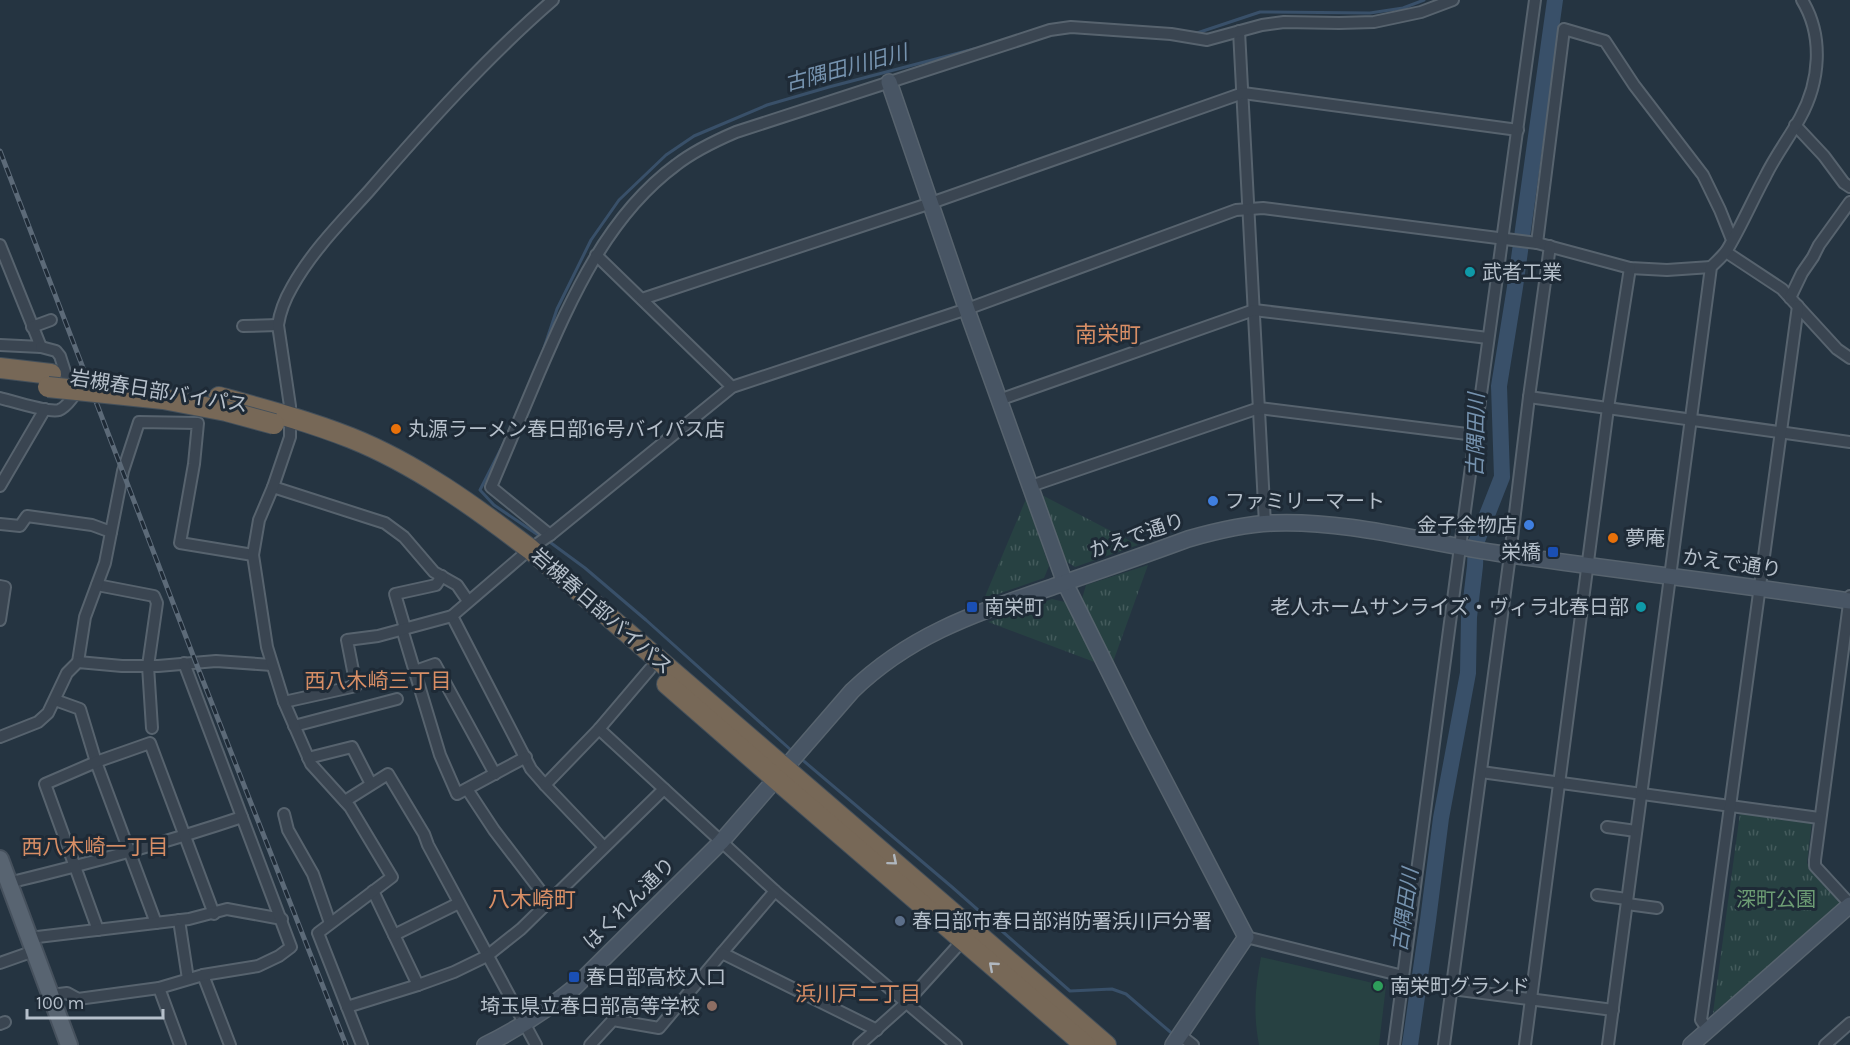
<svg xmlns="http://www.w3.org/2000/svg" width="1850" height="1045" font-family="Karla,'Noto Sans JP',sans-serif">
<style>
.park{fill:url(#park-tufts)}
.garden{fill:#274142}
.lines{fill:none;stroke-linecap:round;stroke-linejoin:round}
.stream{stroke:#395069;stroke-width:3}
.river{stroke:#395069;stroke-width:16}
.street-casing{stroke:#57636e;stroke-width:14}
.secondary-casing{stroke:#57636e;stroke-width:18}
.primary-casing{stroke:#46515d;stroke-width:20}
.highway-casing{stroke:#44505b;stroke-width:22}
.street{stroke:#3a4551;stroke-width:10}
.secondary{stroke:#485564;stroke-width:15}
.primary{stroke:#586471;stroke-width:16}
.highway{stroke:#776857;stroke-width:20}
.rail-casing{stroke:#5c6a78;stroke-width:5}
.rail{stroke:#1e2a36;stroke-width:3;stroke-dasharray:9;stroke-linecap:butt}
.highway-bridge-casing{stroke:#44505b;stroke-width:22;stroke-linecap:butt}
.highway-bridge{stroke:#776857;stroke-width:20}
.oneway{stroke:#b0b7bf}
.culture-dot{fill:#0f9aa8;stroke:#1e2a36;stroke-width:2}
.food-dot{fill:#e8710a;stroke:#1e2a36;stroke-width:2}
.shop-dot{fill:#3f7fe0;stroke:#1e2a36;stroke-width:2}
.transit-dot{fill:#1a4fb4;stroke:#1e2a36;stroke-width:2}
.service-dot{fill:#5c6f8a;stroke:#1e2a36;stroke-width:2}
.leisure-dot{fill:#2e9e5b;stroke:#1e2a36;stroke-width:2}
.education-dot{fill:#8d6e63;stroke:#1e2a36;stroke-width:2}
.labels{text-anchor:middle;stroke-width:6;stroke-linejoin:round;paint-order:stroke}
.poi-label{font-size:20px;fill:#b6c0cb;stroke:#1e2a36;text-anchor:start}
.street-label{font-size:20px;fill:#b6c0cb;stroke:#1e2a36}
.park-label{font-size:20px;fill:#6d9d74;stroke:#1e2a36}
.water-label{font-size:21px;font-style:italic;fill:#7693af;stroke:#1e2a36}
.neighbourhood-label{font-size:21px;fill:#d88e65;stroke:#1e2a36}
.quarter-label{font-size:22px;fill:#d88e65;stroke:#1e2a36}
</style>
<defs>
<pattern id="park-tufts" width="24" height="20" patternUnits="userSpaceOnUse" patternTransform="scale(1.5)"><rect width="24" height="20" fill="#274142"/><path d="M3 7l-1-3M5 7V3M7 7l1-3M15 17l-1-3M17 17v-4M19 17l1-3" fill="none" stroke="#445b5c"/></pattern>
</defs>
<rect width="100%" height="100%" fill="#253441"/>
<g class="park">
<polygon points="1040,494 1138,545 1075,567 1064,560"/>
<polygon points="1026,499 1049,566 1044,578 984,599"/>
<polygon points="1148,565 1113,662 1082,599 1086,585"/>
<polygon points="1052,599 1065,602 1097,663 988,622"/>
<polygon points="1740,813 1812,821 1807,863 1842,905 1713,1013"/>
</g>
<path class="garden" d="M1261 957 1386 986 1379 1045H1259C1253 1014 1255 987 1261 957Z"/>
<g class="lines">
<g class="stream">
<polyline points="1194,34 1260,12 1370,13 1403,8 1424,0"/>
<polyline points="544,348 557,309 591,240 619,200 666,155 694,136 767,105 829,87 974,49"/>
<polyline points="507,437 480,490 494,505 541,537"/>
<polyline points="547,540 585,568 646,620 792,751"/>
<polyline points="799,757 952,887 1070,991 1112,989 1126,994 1175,1036"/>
</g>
<polyline class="river" points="1410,1045 1428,920 1441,818 1468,673 1469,617 1475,566 1476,543 1502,477 1499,386 1515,287 1555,0"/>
<defs>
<g id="street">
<polyline points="1239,31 1265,524"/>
<polyline points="1795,125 1824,156 1844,183 1850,187"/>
<polyline points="1537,243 1564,29 1605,41 1634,85 1703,175 1720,210 1732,240"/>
<polyline points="0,245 41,347 0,345"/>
<polyline points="1726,252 1782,289 1837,349 1850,358"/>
<polyline points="596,255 732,387"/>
<polyline points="1790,298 1802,273 1813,257 1819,245 1850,202"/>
<polyline points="642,299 931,203 1243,93 1518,130"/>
<polyline points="243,326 278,325"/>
<polyline points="32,327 51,320"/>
<polyline points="1529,397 1850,442"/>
<path d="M0 398C12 401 49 413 59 410 65 408 69 402 73 397L60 356 56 351 41 347"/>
<polyline points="999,400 1254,310 1488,338"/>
<polyline points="0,486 45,409"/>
<polyline points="1031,486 1259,408 1475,435"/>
<polyline points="273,487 385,523 404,537 434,572 457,585 468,601"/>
<polyline points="0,524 20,526 27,516 92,525 111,532"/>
<path d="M550 535 491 487C507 449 523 411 539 373 572 297 607 216 676 165 694 151 715 141 736 132L1050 30 1071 27 1171 34 1207 40 1262 25 1284 22 1339 23 1374 22 1421 12 1453 0"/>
<polyline points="97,585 154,596 157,603 148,666 152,728"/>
<polyline points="0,586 5,587 0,620"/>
<polyline points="1850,596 1815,860 1815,866 1850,904"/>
<polyline points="452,616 531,769 545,785 604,847"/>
<polyline points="405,628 395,594 436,585 442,576"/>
<polyline points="402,629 440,755 457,794 526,757"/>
<polyline points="78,662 85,617 105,563 123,471 139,422 198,423 194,464 180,543 253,555"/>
<polyline points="415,671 435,664 495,774"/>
<polyline points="55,700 80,709 96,762 156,923"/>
<polyline points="284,702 356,686 347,640 378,636 452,616 530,549 550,535 732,387 967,309 1236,210 1263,208 1537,243 1630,268 1667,270 1711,267"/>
<polyline points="294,726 397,699"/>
<polyline points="599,729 775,891 956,1045"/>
<polyline points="0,737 38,722 48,713 67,673 78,662 122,666 158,666 216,661 272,665"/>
<polyline points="308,758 352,747 371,784"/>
<polyline points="1481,772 1819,818"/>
<polyline points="545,785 599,729 650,669"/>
<polyline points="467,789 494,830 549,902"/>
<polyline points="345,801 388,774 424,834 428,845 536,1045"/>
<polyline points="284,814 288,830 313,874 330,923"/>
<polyline points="1607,827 1636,831"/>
<path d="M8 883C87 864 165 843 242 817"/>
<polyline points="373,891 418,985"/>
<polyline points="1597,895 1627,899"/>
<polyline points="1627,904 1657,908"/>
<polyline points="179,920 188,979"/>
<polyline points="98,930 45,784 96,762 150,743 214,914"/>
<polyline points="394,935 459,903"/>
<polyline points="1246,937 1403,976"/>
<polyline points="29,938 189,919 227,909 282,919"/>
<polyline points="722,953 775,891"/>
<polyline points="0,963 34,951"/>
<polyline points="203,975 230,1045"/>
<polyline points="159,988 180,1045"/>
<polyline points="1452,989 1613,1010"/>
<polyline points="51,995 67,993 78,999 159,988 203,975 258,966 279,956 291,947 184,663"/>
<polyline points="347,1007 418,985 454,972 487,956 521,929 664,789"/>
<polyline points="0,1024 5,1022"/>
<polyline points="1708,1030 1701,1020 1798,306"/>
<polyline points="1180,1035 1193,1045"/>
<path d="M362 1045 318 933 392 877 350 807 311 764 284 702 267 647 253 555 259 520 273 487 290 437V406L278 325C280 312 285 299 292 287 312 251 342 221 369 191 426 125 488 56 553 0"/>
<polyline points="590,1045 613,1020 659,1028 722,953 877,1030"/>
<polyline points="859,1045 906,1003 963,940"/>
<polyline points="1394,1045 1460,547 1535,0"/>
<polyline points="1444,1045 1510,555 1529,397 1550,246"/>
<polyline points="1525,1045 1608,408 1630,268"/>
<path d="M1608 1045 1711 267C1716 262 1723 256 1727 250 1741 227 1752 201 1765 177 1775 156 1789 138 1800 118 1820 82 1824 36 1802 0"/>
<polyline points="1825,1045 1850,1023"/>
</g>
<g id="secondary">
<polyline points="889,82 968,313 1065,583 1140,734 1246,937 1173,1045"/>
<path d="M485 1045C518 1029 547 1010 575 987L721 842 852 691C913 632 980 612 1058 585 1101 570 1145 555 1188 539 1216 531 1244 524 1273 523 1350 520 1426 543 1503 554 1618 570 1734 584 1850 601"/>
<polyline points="1691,1045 1850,905"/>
</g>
<polyline id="primary" points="0,859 69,1045"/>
<g id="highway">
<polyline points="0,368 51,374"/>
<path d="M219 397C263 409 308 421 351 438 416 464 475 507 530 549L1106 1045"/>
<polyline points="667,684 776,779 1085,1045"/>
</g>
</defs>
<use href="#street" class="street-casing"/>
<use href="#secondary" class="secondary-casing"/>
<use href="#primary" class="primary-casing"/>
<use href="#highway" class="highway-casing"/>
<use href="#street" class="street"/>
<use href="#secondary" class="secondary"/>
<use href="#primary" class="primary"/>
<use href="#highway" class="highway"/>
<defs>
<polyline id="rail" points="0,151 196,663 346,1045"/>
</defs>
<use href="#rail" class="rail-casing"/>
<use href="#rail" class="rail"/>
<defs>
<polyline id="highway-bridge" points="48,387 163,399 226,411 274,424"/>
</defs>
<use href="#highway-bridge" class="highway-bridge-casing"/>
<use href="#highway-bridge" class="highway-bridge"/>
</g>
<defs><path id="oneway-chevron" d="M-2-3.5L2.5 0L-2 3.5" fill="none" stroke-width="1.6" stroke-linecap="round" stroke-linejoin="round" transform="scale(1.5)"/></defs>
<g class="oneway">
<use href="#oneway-chevron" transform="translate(893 861) rotate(40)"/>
<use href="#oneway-chevron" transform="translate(993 966) rotate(-139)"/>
</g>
<g class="culture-dot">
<circle cx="1470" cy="272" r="6"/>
<circle cx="1641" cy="607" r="6"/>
</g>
<g class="food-dot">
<circle cx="396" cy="429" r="6"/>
<circle cx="1613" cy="538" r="6"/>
</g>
<g class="shop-dot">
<circle cx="1213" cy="501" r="6"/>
<circle cx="1529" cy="525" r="6"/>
</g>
<g class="transit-dot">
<rect x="1547" y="546" width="12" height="12" rx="3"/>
<rect x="966" y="601" width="12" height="12" rx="3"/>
<rect x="568" y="971" width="12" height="12" rx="3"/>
</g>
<circle class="service-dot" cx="900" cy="921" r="6"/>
<circle class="leisure-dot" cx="1378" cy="986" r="6"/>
<circle class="education-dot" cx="712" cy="1006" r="6"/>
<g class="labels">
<g class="poi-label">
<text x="1482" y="279">武者工業</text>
<text x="408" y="436">丸源ラーメン春日部16号バイパス店</text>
<text x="1225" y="508">ファミリーマート</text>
<text x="1517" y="532" text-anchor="end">金子金物店</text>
<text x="1625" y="545">夢庵</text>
<text x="1541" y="559" text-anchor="end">栄橋</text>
<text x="984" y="614">南栄町</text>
<text x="1629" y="614" text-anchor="end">老人ホームサンライズ・ヴィラ北春日部</text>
<text x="912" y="928">春日部市春日部消防署浜川戸分署</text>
<text x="586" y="984">春日部高校入口</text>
<text x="1390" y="993">南栄町グランド</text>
<text x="700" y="1013" text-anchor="end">埼玉県立春日部高等学校</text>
</g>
<g class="street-label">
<text transform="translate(159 391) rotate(9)" y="7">岩槻春日部バイパス</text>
<text transform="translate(1137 535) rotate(-19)" y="7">かえで通り</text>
<text transform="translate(1732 563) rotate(8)" y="7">かえで通り</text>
<text transform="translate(602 611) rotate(41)" y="7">岩槻春日部バイパス</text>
<text transform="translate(629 903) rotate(-45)" y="7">はくれん通り</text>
</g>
<g class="park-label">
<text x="1776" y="906">深町公園</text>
</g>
<g class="water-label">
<text transform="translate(846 68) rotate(-15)" y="7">古隅田川旧川</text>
<text transform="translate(1476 435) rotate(-89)" y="7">古隅田川</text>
<text transform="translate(1405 910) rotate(-82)" y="7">古隅田川</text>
</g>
<g class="neighbourhood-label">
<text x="378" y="688">西八木崎三丁目</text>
<text x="95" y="854">西八木崎一丁目</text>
<text x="858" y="1001">浜川戸二丁目</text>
</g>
<g class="quarter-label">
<text x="1108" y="342">南栄町</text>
<text x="532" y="907">八木崎町</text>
</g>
</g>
<path d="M27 1009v9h136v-9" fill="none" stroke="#b6c0cb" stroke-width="3"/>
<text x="36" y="1009" font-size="18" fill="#b6c0cb" stroke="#1e2a36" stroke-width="4.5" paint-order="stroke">100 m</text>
</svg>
